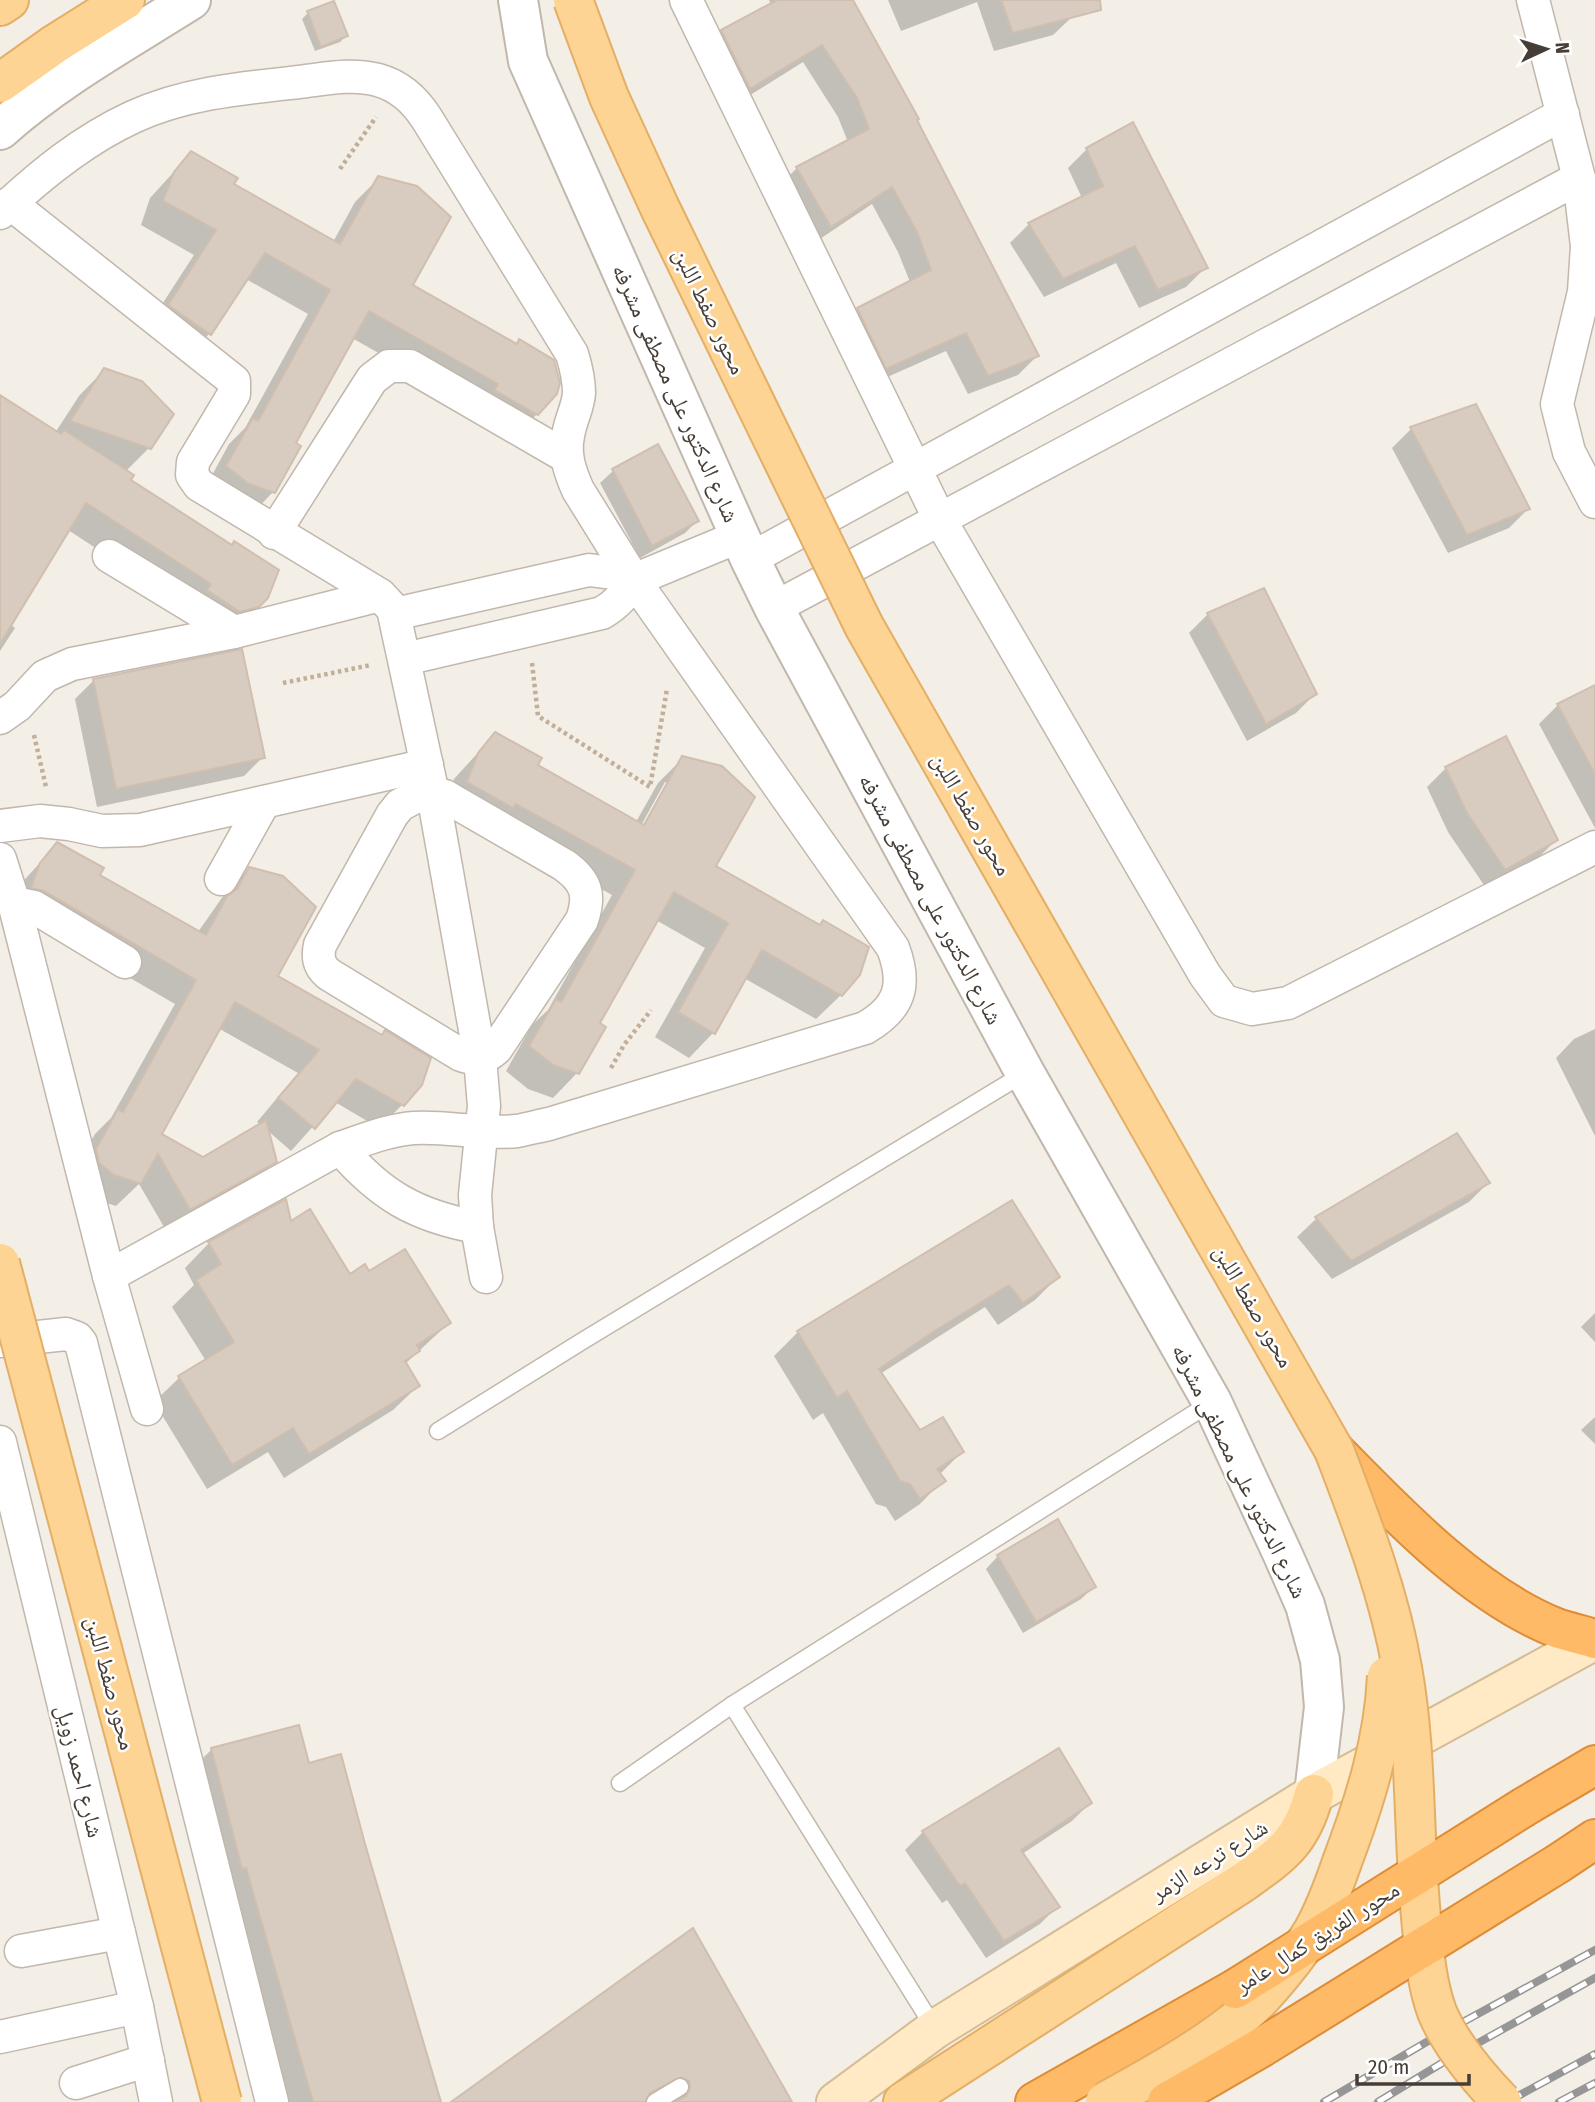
<svg xmlns="http://www.w3.org/2000/svg" width="1595" height="2102" font-family="'Fira Sans Condensed','Noto Naskh Arabic',sans-serif">
<style>
.shadow{fill:#0003;fill-rule:evenodd}
.building{fill:#d8cbbf;stroke:#d0bfaf;stroke-width:2}
.lines{fill:none;stroke-linecap:round;stroke-linejoin:round}
.service-casing{stroke:#c2b7ac;stroke-width:19}
.minor-casing{stroke:#c2b7ac;stroke-width:35}
.tertiary-casing{stroke:#c2b7ac;stroke-width:42}
.secondary-casing{stroke:#d4bc96;stroke-width:42}
.primary-casing{stroke:#e4ae64;stroke-width:42}
.motorway-casing{stroke:#de8c36;stroke-width:42}
.path{stroke:#c1af9a;stroke-width:4.5;stroke-dasharray:3.5 3.5;stroke-linecap:butt}
.service{stroke:#fff;stroke-width:16}
.minor{stroke:#fff;stroke-width:32}
.tertiary{stroke:#fff;stroke-width:38}
.secondary{stroke:#ffeac5;stroke-width:38}
.primary{stroke:#fed494;stroke-width:38}
.motorway{stroke:#feba67;stroke-width:38}
.rail-casing{stroke:#969696;stroke-width:8}
.rail{stroke:#fff;stroke-width:5;stroke-dasharray:16;stroke-linecap:butt}
.primary-bridge-casing{stroke:#e4ae64;stroke-width:42;stroke-linecap:butt}
.motorway-bridge-casing{stroke:#de8c36;stroke-width:42;stroke-linecap:butt}
.primary-bridge{stroke:#fed494;stroke-width:38}
.motorway-bridge{stroke:#feba67;stroke-width:38}
.labels{text-anchor:middle;stroke-width:5;stroke-linejoin:round;paint-order:stroke}
.street-label{font-size:23px;fill:#463e36;stroke:#fff}
</style>
<rect width="100%" height="100%" fill="#f3eee6"/>
<g class="shadow">
<polygon points="769,0 851,0 1037,356 1018,375 968,394 946,351 867,386 839,328 858,309 910,282 898,252 872,204 811,245 778,187 797,168 848,142 838,117 803,62 731,107 703,50 722,31 771,5"/>
<polygon points="888,0 1065,0 1072,17 1053,35 994,51 977,2 901,31"/>
<polygon points="308,13 346,36 340,42 315,51 302,19"/>
<polygon points="1087,149 1205,268 1186,287 1139,308 1116,263 1044,297 1010,243 1029,224 1082,198 1068,168"/>
<polygon points="191,153 231,185 333,242 355,202 379,178 410,286 515,345 519,342 537,414 513,438 476,408 352,338 294,444 273,492 250,516 204,490 229,444 245,428 308,314 246,279 209,334 186,358 146,329 194,255 141,225 150,198"/>
<polygon points="104,370 149,448 125,472 128,481 267,597 233,630 188,608 68,530 10,624 15,628 0,651 0,397 55,433 79,396"/>
<polygon points="1475,406 1528,509 1509,528 1448,553 1392,448 1411,429"/>
<polygon points="658,446 697,521 685,533 640,558 600,483 613,471"/>
<polygon points="1208,614 1315,694 1296,713 1247,741 1189,633"/>
<polygon points="94,680 263,757 244,776 97,807 75,699"/>
<polygon points="1595,687 1595,828 1539,724 1558,705"/>
<path d="M495 734 536 766 636 822 658 783 683 758 714 867 841 995 816 1019 744 978 713 1033 689 1058 655 1037 705 948 656 920 598 1024 577 1073 553 1098 528 1089 506 1071 532 1025 548 1010 612 895 491 828 444 806 454 779ZM665 782H669L641 833 638 831Z"/>
<polygon points="1446,768 1556,840 1537,859 1486,888 1448,832 1427,787"/>
<path d="M57 844 97 876 198 932 226 892 249 869 276 977 402 1105 379 1128 335 1102 291 1151 267 1130 275 1162 251 1185 167 1232 139 1184 116 1206 91 1198 73 1173 95 1134 111 1118 175 1004 20 914 17 888ZM218 1028 298 1073 257 1122 261 1125 203 1159 160 1134Z"/>
<polygon points="1595,1029 1595,1136 1556,1058 1574,1039"/>
<polygon points="1456,1136 1488,1183 1469,1202 1332,1279 1297,1237 1316,1219"/>
<polygon points="1011,1203 1058,1277 1035,1300 998,1325 985,1307 880,1374 920,1432 962,1452 939,1475 943,1480 920,1504 895,1521 886,1507 876,1504 823,1413 813,1420 774,1356 798,1332"/>
<polygon points="290,1224 349,1276 368,1273 449,1323 405,1364 418,1386 393,1410 284,1478 268,1452 207,1489 154,1402 179,1378 206,1361 172,1307 194,1285 185,1268 209,1243"/>
<polygon points="1595,1313 1595,1342 1581,1327"/>
<polygon points="1595,1417 1595,1444 1581,1430"/>
<polygon points="998,1556 1094,1587 1081,1599 1023,1633 986,1569"/>
<polygon points="212,1749 363,1844 439,2102 282,2102 187,1774"/>
<polygon points="1059,1751 1090,1803 1072,1821 1022,1854 1058,1906 1040,1924 986,1958 947,1900 942,1903 905,1850 923,1832"/>
<polygon points="692,1931 790,2102 454,2102"/>
</g>
<g class="building">
<polygon points="777,0 853,0 919,119 917,120 1039,356 988,376 966,333 886,369 857,308 931,270 917,232 892,187 831,227 796,167 869,129 857,98 822,45 750,89 721,30"/>
<polygon points="1001,0 1100,0 1101,10 1013,33"/>
<polygon points="334,1 348,36 321,47 307,11"/>
<polygon points="1133,122 1208,268 1158,290 1135,246 1063,279 1028,223 1103,186 1086,148"/>
<polygon points="191,151 238,178 234,184 340,244 378,176 417,186 451,217 413,285 517,344 519,339 554,360 560,383 557,394 538,415 494,390 498,384 369,311 296,443 301,446 275,493 249,484 226,466 253,418 258,421 330,290 265,253 211,335 168,305 216,230 163,201 174,172"/>
<polygon points="104,368 142,381 174,414 151,449 70,421"/>
<polygon points="0,395 61,434 64,430 134,475 131,480 232,545 234,541 279,570 268,598 259,607 240,612 207,590 211,584 86,503 0,644"/>
<polygon points="1476,404 1530,509 1467,535 1410,427"/>
<polygon points="658,444 699,521 652,546 612,469"/>
<polygon points="1264,588 1317,694 1266,724 1207,613"/>
<polygon points="242,649 265,758 116,789 93,679"/>
<polygon points="1595,685 1595,774 1557,704"/>
<polygon points="495,732 542,758 538,765 644,825 682,756 722,766 755,797 716,866 820,925 823,920 869,947 860,975 842,996 762,950 715,1034 678,1012 728,923 674,892 600,1023 606,1027 579,1074 553,1065 529,1046 556,999 561,1002 635,870 516,804 513,808 467,782 478,753"/>
<polygon points="1506,736 1558,840 1505,870 1467,813 1445,767"/>
<polygon points="57,842 104,868 100,875 206,935 227,896 237,889 249,867 283,876 316,907 278,976 382,1035 385,1030 431,1058 422,1085 404,1106 356,1079 315,1129 278,1098 319,1050 235,1002 162,1134 203,1157 266,1120 277,1162 190,1210 158,1154 141,1184 114,1175 99,1163 96,1149 118,1109 123,1112 196,980 44,891 31,888 40,863"/>
<polygon points="1457,1133 1490,1183 1351,1261 1315,1217"/>
<polygon points="286,1199 291,1221 310,1209 350,1274 365,1264 369,1271 405,1249 451,1323 417,1345 420,1351 405,1361 420,1386 309,1454 293,1428 232,1465 178,1376 234,1342 196,1280 221,1264 208,1242"/>
<polygon points="1012,1200 1060,1277 1023,1303 1009,1285 933,1332 879,1369 920,1430 943,1417 964,1452 937,1469 946,1481 920,1499 910,1484 900,1481 847,1391 837,1398 797,1331"/>
<polygon points="1058,1519 1096,1587 1036,1622 997,1555"/>
<polygon points="299,1725 309,1763 341,1754 365,1844 441,2102 313,2102 246,1868 242,1869 211,1748"/>
<polygon points="1059,1748 1092,1803 1021,1850 1060,1907 1004,1941 965,1883 960,1886 922,1831"/>
<polygon points="693,1928 792,2102 675,2102 686,2096 690,2088 689,2081 681,2077 650,2093 645,2102 451,2102"/>
</g>
<g class="lines">
<defs>
<g id="service">
<polyline points="438,1431 584,1340 1025,1073"/>
<polyline points="732,1705 935,2029"/>
<polyline points="620,1783 732,1705 1212,1402"/>
<polyline points="655,2102 680,2087"/>
</g>
<g id="minor">
<polyline points="686,0 939,518 1205,975 1224,1001 1252,1009 1288,1003 1595,847"/>
<polyline points="1533,0 1579,178 1587,246 1584,292 1557,404 1569,452 1595,502"/>
<polyline points="10,203 234,381 234,394 193,462 192,475 199,485 380,595 393,609 433,794 480,1058 484,1106 475,1195 477,1227 486,1277"/>
<path d="M0 213C40 175 83 140 133 117 185 93 243 88 299 82 325 79 352 73 378 80 400 86 415 100 427 119L572 354C576 367 579 379 579 393 578 408 570 421 568 436 564 455 570 472 578 490L634 580 893 948C907 985 900 1008 865 1028L549 1124C539 1126 528 1129 517 1131 483 1135 448 1126 414 1128 388 1130 364 1140 340 1148L109 1276"/>
<polyline points="274,533 372,379 389,366 410,366 567,457"/>
<polyline points="109,556 234,632"/>
<polyline points="750,559 1563,114"/>
<polyline points="774,608 1579,178"/>
<polyline points="395,614 589,570 620,574 634,580"/>
<path d="M405 659 602 613C617 604 625 595 634 580L740 536"/>
<polyline points="0,718 17,706 45,676 72,664 234,632 380,595"/>
<path d="M421 794 445 796 455 802 564 865C586 881 591 894 582 920L496 1049C485 1059 475 1060 461 1055L330 975C319 967 317 958 320 945L392 815 400 805Z"/>
<polyline points="0,826 40,821 69,824 102,831 140,830 427,765"/>
<polyline points="0,859 14,903 109,1276 147,1409"/>
<polyline points="221,879 264,802"/>
<polyline points="14,903 34,907 125,962"/>
<path d="M340 1148C380 1195 416 1216 477 1227"/>
<polyline points="0,1341 66,1334 77,1338 81,1343 272,2102"/>
<polyline points="0,1442 137,2007 156,2102"/>
<polyline points="21,1951 119,1933"/>
<polyline points="0,2037 137,2007"/>
<polyline points="76,2083 148,2060"/>
</g>
<g id="tertiary">
<polyline points="518,0 528,61 750,559 774,608 1025,1073 1212,1402 1283,1555 1305,1605 1320,1660 1324,1707 1314,1794"/>
<path d="M0 130C57 79 126 41 191 0"/>
</g>
<polyline id="secondary" points="836,2102 935,2029 1314,1794 1595,1640"/>
<g id="primary">
<polyline points="0,6 9,0"/>
<polyline points="0,83 55,44 125,0"/>
<path d="M903 2102 1242 1883C1281 1855 1301 1843 1314 1794"/>
</g>
<g id="motorway">
<path d="M1334 1450C1396 1513 1471 1593 1554 1627 1567 1632 1582 1635 1595 1639"/>
<polyline points="1524,1807 1595,1765"/>
<polyline points="1559,1863 1595,1839"/>
<polyline points="1035,2102 1235,1989"/>
</g>
</defs>
<use href="#service" class="service-casing"/>
<use href="#minor" class="minor-casing"/>
<use href="#tertiary" class="tertiary-casing"/>
<use href="#secondary" class="secondary-casing"/>
<use href="#primary" class="primary-casing"/>
<use href="#motorway" class="motorway-casing"/>
<g class="path">
<polyline points="340,169 376,117"/>
<polyline points="532,663 538,716 650,787 667,689"/>
<polyline points="283,683 371,665"/>
<polyline points="34,735 46,787"/>
<polyline points="611,1068 624,1045 651,1010"/>
</g>
<use href="#service" class="service"/>
<use href="#minor" class="minor"/>
<use href="#tertiary" class="tertiary"/>
<use href="#secondary" class="secondary"/>
<use href="#primary" class="primary"/>
<use href="#motorway" class="motorway"/>
<defs>
<g id="rail">
<polyline points="1324,2102 1430,2040 1595,1950"/>
<polyline points="1378,2102 1442,2063 1595,1978"/>
<polyline points="1507,2102 1595,2054"/>
<polyline points="1559,2102 1595,2083"/>
</g>
</defs>
<use href="#rail" class="rail-casing"/>
<use href="#rail" class="rail"/>
<defs>
<g id="primary-bridge">
<path d="M573 0 609 97 660 208 864 626 1334 1450C1361 1521 1389 1592 1402 1668 1417 1750 1413 1834 1421 1917 1424 1949 1426 1982 1437 2012 1450 2043 1479 2078 1502 2102"/>
<polyline points="0,1263 222,2102"/>
<path d="M1105 2102C1153 2075 1202 2049 1245 2013 1265 1997 1300 1953 1313 1931 1325 1910 1334 1885 1342 1862 1365 1801 1384 1741 1387 1676"/>
</g>
<g id="motorway-bridge">
<polyline points="1235,1989 1524,1807"/>
<polyline points="1167,2102 1262,2047 1559,1863"/>
</g>
</defs>
<use href="#primary-bridge" class="primary-bridge-casing"/>
<use href="#motorway-bridge" class="motorway-bridge-casing"/>
<use href="#primary-bridge" class="primary-bridge"/>
<use href="#motorway-bridge" class="motorway-bridge"/>
</g>
<g class="labels">
<g class="street-label">
<text transform="translate(710 311) rotate(64)" y="8">محور صفط اللبن</text>
<text transform="translate(676 393) rotate(66)" y="8">شارع الدكتور على مصطفى مشرفه</text>
<text transform="translate(972 814) rotate(60)" y="8">محور صفط اللبن</text>
<text transform="translate(931 899) rotate(62)" y="8">شارع الدكتور على مصطفى مشرفه</text>
<text transform="translate(1254 1306) rotate(60)" y="8">محور صفط اللبن</text>
<text transform="translate(1240 1471) rotate(64)" y="8">شارع الدكتور على مصطفى مشرفه</text>
<text transform="translate(111 1683) rotate(75)" y="8">محور صفط اللبن</text>
<text transform="translate(80 1771) rotate(76)" y="8">شارع احمد زويل</text>
<text transform="translate(1209 1860) rotate(-32)" y="8">شارع ترعه الزمر</text>
<text transform="translate(1317 1937) rotate(-32)" y="8">محور الفريق كمال عامر</text>
</g>
</g>
<g transform="translate(1546 49) rotate(86)" stroke="#ffffff" stroke-width="5" paint-order="stroke">
<path d="M0-5L12 26L0 18L-12 26Z" fill="#463e36"/>
<text y="-10" font-size="19" font-weight="bold" text-anchor="middle" fill="#463e36">N</text>
</g>
<path d="M1357 2074v10h112v-10" fill="none" stroke="#463e36" stroke-width="3.5"/>
<text x="1368" y="2074" font-size="21" fill="#463e36" stroke="#ffffff" stroke-width="5" paint-order="stroke">20 m</text>
</svg>
